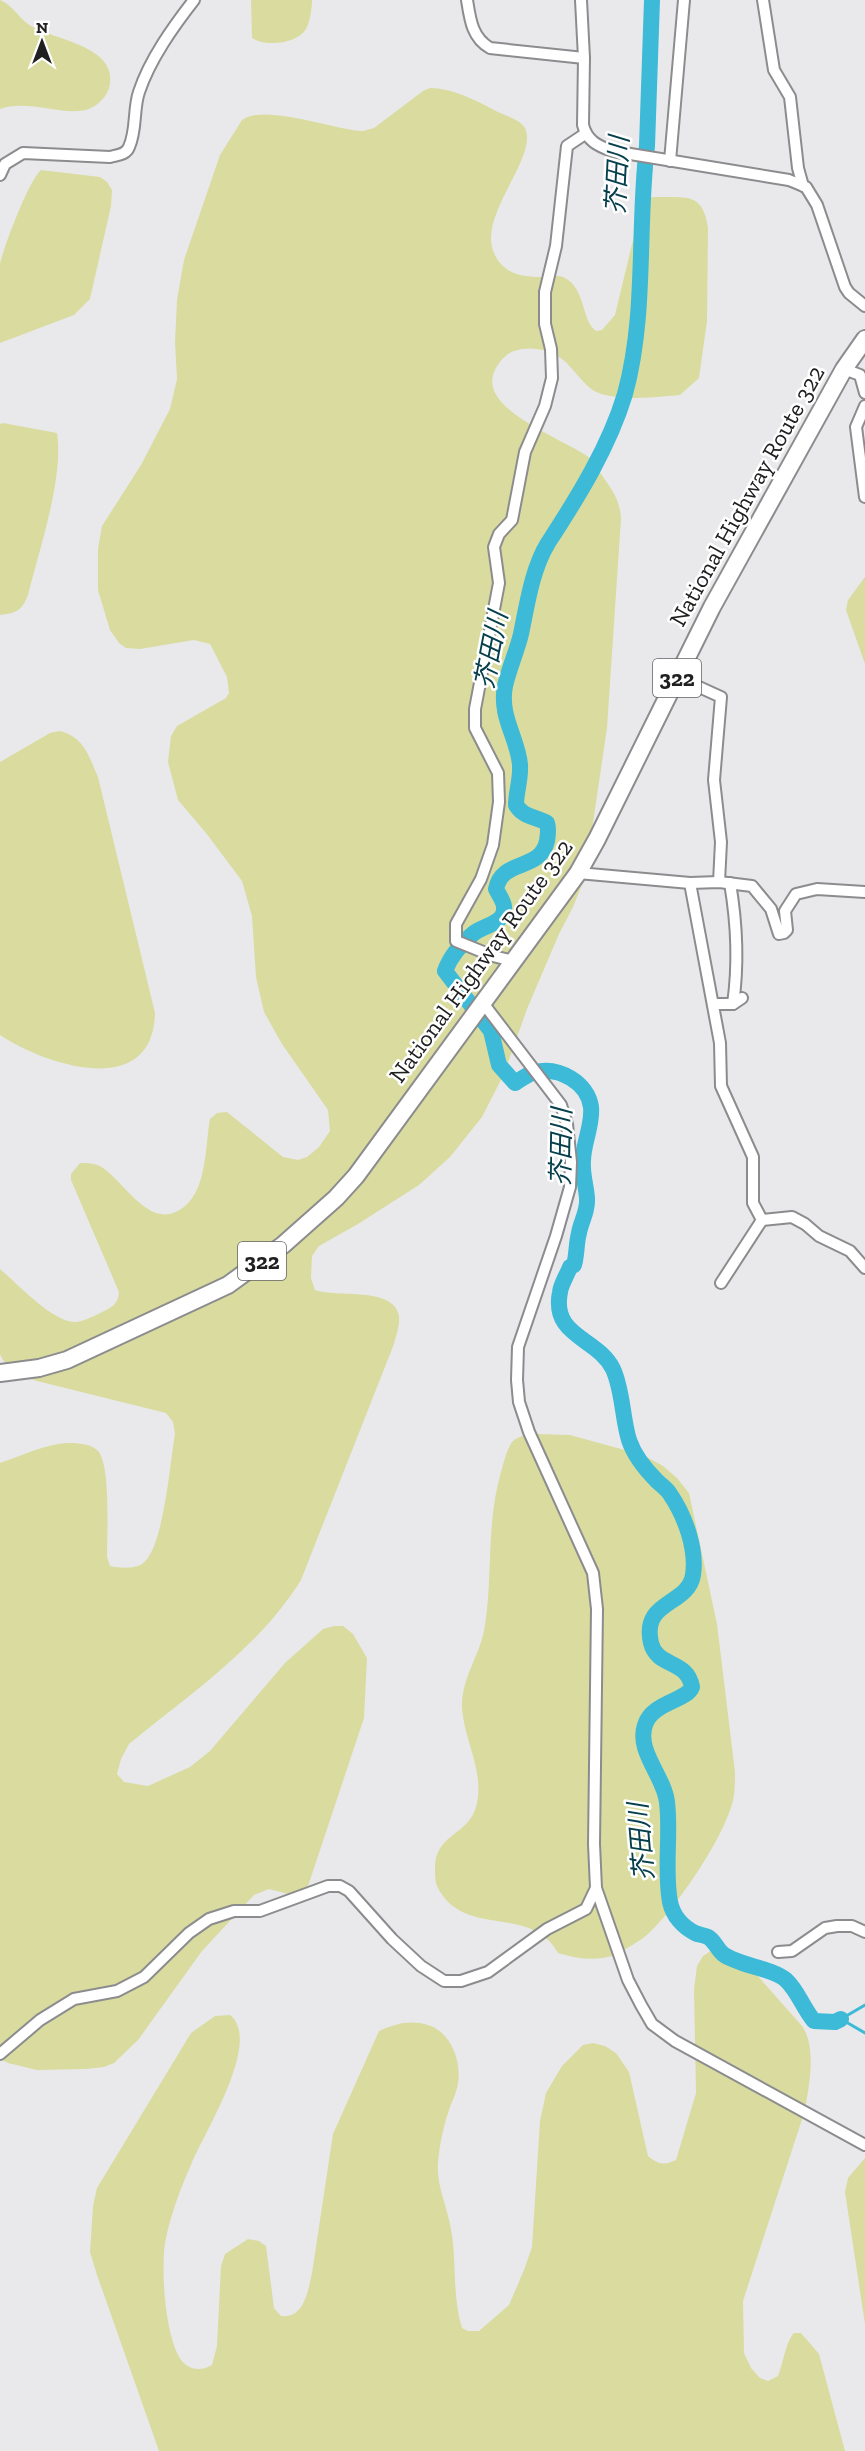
<svg xmlns="http://www.w3.org/2000/svg" width="865" height="2451" font-family="'Zilla Slab','Noto Sans JP',serif">
<style>
.green{fill:#d9dc9e}
.lines{fill:none;stroke-linecap:round;stroke-linejoin:round}
.stream{stroke:#3cbad7;stroke-width:3}
.river{stroke:#3cbad7;stroke-width:16}
.minor-casing{stroke:#8c8c8f;stroke-width:14}
.trunk-casing{stroke:#8c8c8f;stroke-width:20}
.minor{stroke:#fff;stroke-width:10}
.trunk{stroke:#fff;stroke-width:16}
.labels{text-anchor:middle;stroke-width:5;stroke-linejoin:round;paint-order:stroke}
.shield{fill:#fff;stroke:#636364;stroke-width:1.5}
.shield-label{font-size:22px;font-weight:bold;fill:#202021}
.street-label{font-size:24px;fill:#202021;stroke:#fff}
.water-label{font-size:26px;font-style:italic;fill:#06404c;stroke:#fff}
</style>
<rect width="100%" height="100%" fill="#e9e9ec"/>
<g class="green">
<path d="M0 0C12 4 20 20 31 26 55 40 116 46 110 84 108 95 101 103 91 108 69 119 29 98 0 109Z"/>
<path d="M251 0H312C312 8 310 22 306 29 297 44 266 47 252 38Z"/>
<path d="M430 88C451 88 476 100 494 110 503 115 520 119 525 128 539 157 477 215 494 253 504 276 525 277 547 277 553 276 560 275 565 278 586 289 581 320 596 331L602 330 615 315 642 203 648 198 654 197C685 198 703 191 708 228L707 321 699 378 680 395C659 397 607 403 590 388 576 376 568 359 550 352 538 348 526 347 514 351 507 353 498 363 495 370 475 410 568 440 591 459 596 463 598 469 601 474 612 490 620 499 621 519L607 728 585 877 573 907 559 934 527 1009 504 1074 482 1117 450 1157 419 1185 358 1224 319 1246 312 1256 311 1278 315 1290C337 1298 394 1286 399 1316 400 1326 396 1335 394 1344L301 1580C259 1648 190 1694 129 1744L121 1759 117 1774 124 1782 148 1786 190 1767 210 1751 285 1663 323 1629 334 1626H343L353 1634 367 1658 364 1718 308 1886 303 1894 296 1896 269 1889 254 1895 202 1951 138 2040 114 2063 104 2067 86 2069 37 2070 8 2063 0 2059V1463C18 1457 39 1447 58 1444 69 1442 90 1442 98 1451 111 1465 107 1536 107 1557L110 1566C119 1568 135 1569 142 1564 164 1550 170 1460 175 1434L173 1422 166 1413 37 1381C23 1376 6 1370 0 1354 0 1343 0 1285 0 1269 18 1284 53 1323 76 1322 84 1321 92 1317 98 1314 110 1308 118 1306 119 1292L71 1180V1174L80 1163C88 1163 96 1163 103 1168 124 1182 148 1227 178 1211 193 1203 200 1186 203 1170 207 1153 207 1135 210 1119L217 1113 227 1112 283 1157 298 1160 307 1157 319 1147 330 1131 328 1110 282 1044 264 1012 256 977 252 916 242 881 206 833 178 800 168 762 171 736 177 726 226 698 229 693 227 677 210 644 194 640 140 649 126 648 119 643 110 630 98 590V549L102 526 141 465 170 409 177 379 175 342 177 300 184 260 220 155 242 120C264 103 335 130 363 131L374 128 423 91Z"/>
<path d="M41 170 100 177 107 182 112 190 111 206 90 299 74 315 0 343C0 321 0 284 0 264 3 248 29 180 41 170Z"/>
<path d="M3 423 57 433C64 478 39 550 28 595 22 611 16 613 0 615V424Z"/>
<polygon points="865,577 865,664 846,610 848,600"/>
<path d="M60 731C85 738 88 755 98 777L155 1013C153 1101 45 1065 0 1035V762L50 733Z"/>
<path d="M537 1434 570 1435 643 1455 663 1466 677 1478 689 1493 717 1624 735 1772C735 1779 735 1787 734 1795 729 1831 676 1909 648 1934 640 1941 626 1949 617 1954 598 1962 577 1959 558 1953 530 1903 463 1940 437 1886 435 1881 435 1873 435 1868 435 1835 466 1835 475 1810 487 1776 464 1741 462 1708 461 1677 481 1655 485 1625 493 1573 486 1524 501 1472 504 1462 506 1451 512 1442 519 1435 528 1435 537 1434Z"/>
<path d="M712 1950 742 1958 802 2026C817 2048 809 2085 805 2110L743 2301 744 2353 751 2368 760 2378 768 2381 778 2376C783 2364 786 2341 794 2333H801L819 2354 845 2451H159L97 2275 90 2252 93 2206 97 2188 191 2033 215 2016 230 2015C263 2041 203 2135 191 2165 180 2189 170 2217 165 2243 161 2272 165 2329 178 2355 185 2369 199 2373 212 2365L217 2346 221 2266 225 2254 248 2239 259 2241 266 2246 274 2308 281 2316C304 2319 308 2291 312 2273L333 2134 379 2031C396 2023 413 2019 431 2026 453 2035 463 2066 457 2088 455 2097 450 2105 448 2113 443 2128 437 2157 438 2172 439 2191 448 2210 451 2229 457 2262 452 2296 462 2328L468 2331H479L509 2305 524 2270 532 2247 540 2121 546 2093 562 2066 583 2045 593 2043 605 2046 616 2053 629 2072 648 2156C658 2164 663 2166 676 2160L696 2093 694 1989 697 1966 703 1956Z"/>
<polygon points="865,2158 865,2324 845,2192 848,2178"/>
</g>
<g class="lines">
<polyline class="stream" points="865,2005 841,2019 865,2033"/>
<path class="river" d="M652 0 647 146C637 228 647 314 625 394 609 447 578 497 548 543 532 569 527 605 521 634 517 651 509 668 505 686 499 717 518 738 520 765 521 779 516 792 516 805 524 818 535 816 547 823 549 830 548 834 547 841 540 872 502 858 496 889 500 897 508 906 502 916 497 924 482 927 474 933 462 943 450 957 445 971L491 1031 499 1065 515 1083C521 1079 528 1074 535 1072 559 1066 588 1083 591 1107 593 1125 583 1143 583 1161 582 1174 586 1185 587 1198 588 1212 581 1221 579 1233 576 1244 577 1255 574 1265L570 1267C567 1275 561 1284 560 1292 551 1337 597 1337 613 1369 623 1391 622 1417 629 1440 634 1455 646 1470 657 1481 661 1485 667 1489 670 1494 685 1516 697 1549 693 1575 688 1606 641 1600 651 1643 657 1668 687 1659 692 1687 687 1701 652 1702 645 1725 636 1751 664 1776 667 1802 671 1835 664 1869 670 1902 673 1916 683 1927 695 1933 699 1935 704 1935 708 1937 714 1940 717 1949 723 1954 739 1966 773 1968 786 1980 798 1991 803 2008 814 2021L835 2022 841 2019"/>
<defs>
<g id="minor">
<path d="M467 0C470 19 472 38 490 48L584 58"/>
<path d="M581 0 584 58 583 125C587 141 598 146 612 151L789 180 806 187 817 205 845 287 849 293 865 306"/>
<polyline points="763,0 774,70 790,97 798,168 803,186"/>
<polyline points="670,161 684,0"/>
<path d="M0 175 5 164 23 153 110 157C117 155 126 155 129 147 137 130 133 109 139 92 150 59 173 27 194 0"/>
<polyline points="844,369 860,375 865,393"/>
<polyline points="865,406 856,427 865,497"/>
<polyline points="677,677 721,697 714,780 721,842 719,882"/>
<polyline points="578,873 690,883 719,882 752,886 771,909 779,934 784,933 787,930 785,911 796,894 817,889 865,892"/>
<polyline points="690,883 720,1043 721,1086 753,1157 753,1203 762,1220"/>
<path d="M730 883C737 924 739 962 733 1004"/>
<polyline points="513,961 493,956 456,941 456,924 481,879 493,845 499,802 498,773 475,728 475,709 499,583 494,547 499,534 512,520 525,452 545,406 552,378 551,349 545,324 545,292 556,246 567,146 585,134"/>
<polyline points="483,1003 561,1105 567,1124 571,1162 570,1187 556,1236 518,1347 517,1380 519,1402 529,1432 593,1573 597,1609 594,1844 596,1888 628,1980 641,2005 652,2024 675,2041 865,2145"/>
<polyline points="713,1004 733,1004 742,998"/>
<polyline points="762,1220 792,1217 805,1224 819,1236 850,1251 865,1268"/>
<polyline points="721,1283 762,1220"/>
<polyline points="778,1952 792,1951 825,1928 837,1926 852,1926 865,1932"/>
<polyline points="0,2054 40,2020 74,1999 117,1991 144,1977 189,1933 209,1919 234,1911 260,1911 328,1886 340,1886 349,1891 392,1939 421,1966 444,1981 461,1981 488,1972 547,1929 586,1909 596,1888"/>
</g>
<polyline id="trunk" points="0,1373 39,1368 67,1360 228,1285 283,1245 336,1198 356,1176 578,873 597,839 712,607 844,369 865,339"/>
</defs>
<use href="#minor" class="minor-casing"/>
<use href="#trunk" class="trunk-casing"/>
<use href="#minor" class="minor"/>
<use href="#trunk" class="trunk"/>
</g>
<g class="labels">
<g class="shield">
<rect x="653" y="659" width="48" height="38" rx="4.5"/>
<rect x="238" y="1242" width="48" height="38" rx="4.5"/>
</g>
<g class="shield-label">
<text x="677" y="686">322</text>
<text x="262" y="1269">322</text>
</g>
<g class="street-label">
<text transform="translate(747 496) rotate(-61)" y="8">National Highway Route 322</text>
<text transform="translate(481 961) rotate(-54)" y="8">National Highway Route 322</text>
</g>
<g class="water-label">
<text transform="translate(617 175) rotate(-87)" y="9">芥田川</text>
<text transform="translate(491 650) rotate(-79)" y="9">芥田川</text>
<text transform="translate(561 1147) rotate(-89)" y="9">芥田川</text>
<text transform="translate(641 1842) rotate(-95)" y="9">芥田川</text>
</g>
</g>
<g transform="translate(42 42)" stroke="#ffffff" stroke-width="4.5" paint-order="stroke">
<path d="M0-4.5L10 22L0 15L-10 22Z" fill="#202021"/>
<text y="-9" font-size="16" font-weight="bold" text-anchor="middle" fill="#202021">N</text>
</g>
</svg>
